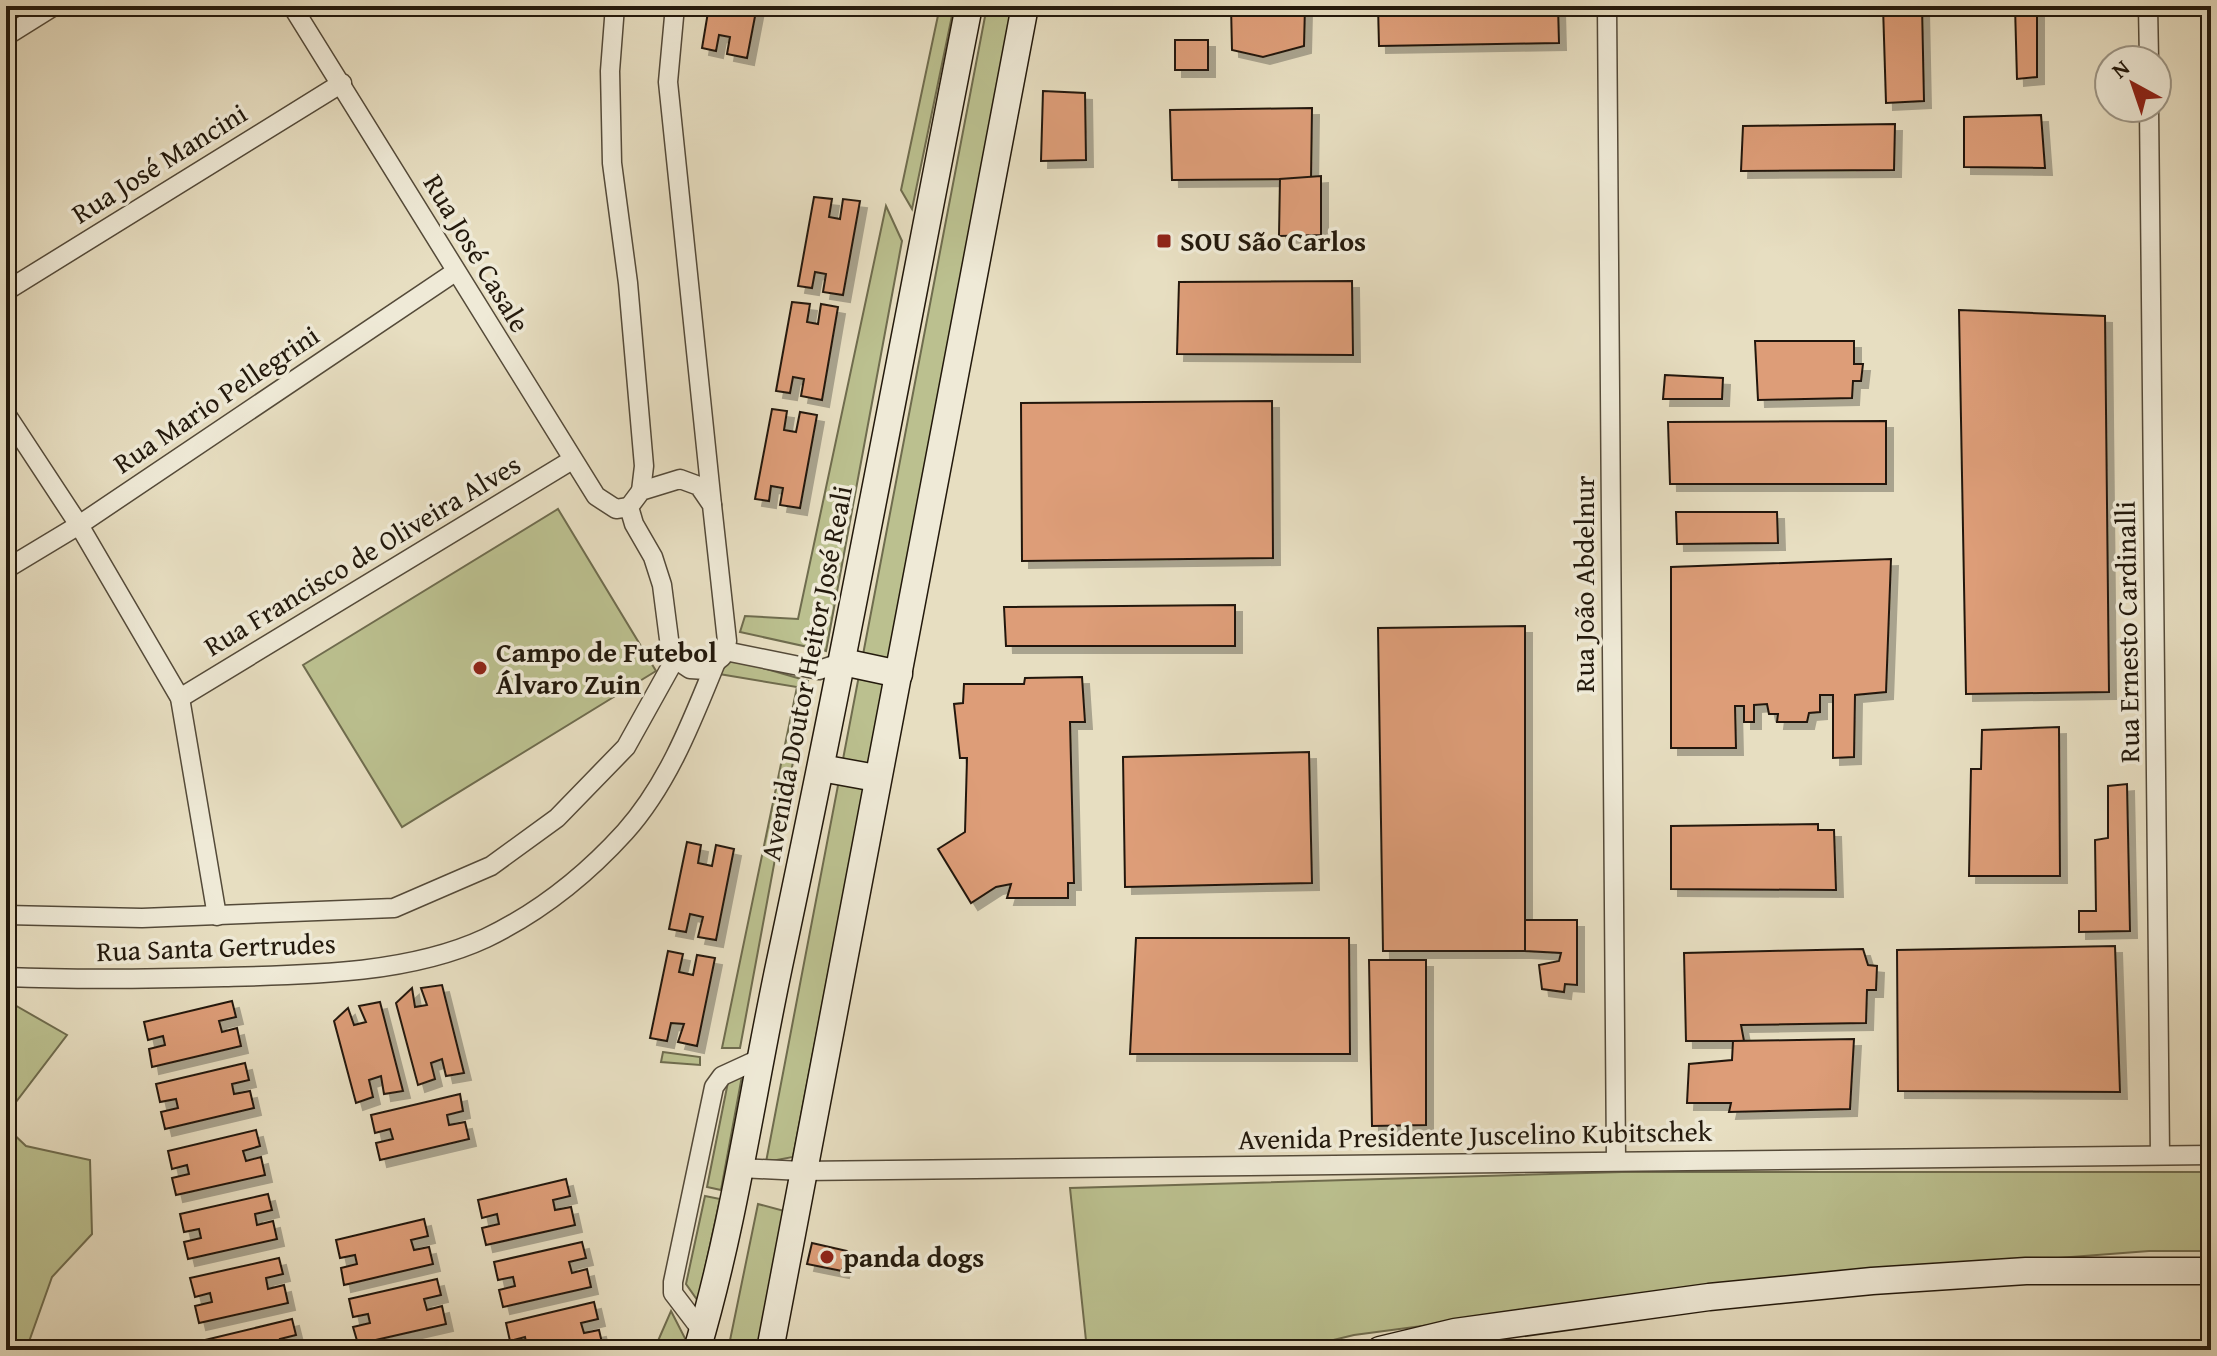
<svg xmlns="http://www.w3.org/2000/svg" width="2217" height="1356" font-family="'Gentium Book Plus',serif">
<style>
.green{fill:#bbc08f;stroke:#6f6c4e;stroke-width:2}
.building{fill:#dd9d78;stroke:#23190c;stroke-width:2;filter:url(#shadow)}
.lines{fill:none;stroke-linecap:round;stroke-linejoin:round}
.street-casing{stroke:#544a39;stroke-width:21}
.secondary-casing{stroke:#23190c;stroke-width:29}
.street{stroke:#efead7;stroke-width:18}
.secondary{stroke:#efead7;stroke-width:26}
.poi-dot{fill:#8f2418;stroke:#efead7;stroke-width:3}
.labels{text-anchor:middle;stroke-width:7;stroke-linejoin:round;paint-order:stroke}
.street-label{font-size:28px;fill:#23190c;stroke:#efead7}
.poi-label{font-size:28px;font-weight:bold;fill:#23190c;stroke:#efead7;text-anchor:start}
</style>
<defs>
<filter id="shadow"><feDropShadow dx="7" dy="7" stdDeviation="0" flood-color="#0004"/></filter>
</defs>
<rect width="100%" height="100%" fill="#e7dec1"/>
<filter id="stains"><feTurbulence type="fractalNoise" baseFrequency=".0025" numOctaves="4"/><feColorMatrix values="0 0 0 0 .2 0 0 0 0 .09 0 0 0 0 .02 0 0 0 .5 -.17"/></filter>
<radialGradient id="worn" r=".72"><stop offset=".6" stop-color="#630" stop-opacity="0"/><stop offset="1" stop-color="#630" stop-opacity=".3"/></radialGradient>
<g class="green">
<polygon points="940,6 954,6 912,209 901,190"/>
<polygon points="987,6 1014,6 793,1157 766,1162"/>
<polygon points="886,206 902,241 826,651 740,632 745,616 798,619"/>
<polygon points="558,509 656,671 402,827 303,665"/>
<polygon points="729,658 808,681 740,1048 722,1048 797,687 719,674"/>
<polygon points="6,1000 67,1035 6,1115"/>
<polygon points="663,1052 700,1057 700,1065 661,1062"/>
<polygon points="742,1076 721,1190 707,1187 728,1082"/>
<polygon points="6,1127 26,1146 90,1160 92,1234 52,1277 26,1350 6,1350"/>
<polygon points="1622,1172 2211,1172 2211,1251 2149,1251 1768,1280 1354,1335 1292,1350 1087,1350 1070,1188"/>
<polygon points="705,1196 720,1199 698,1301 686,1284"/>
<polygon points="758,1204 788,1212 760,1350 728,1350"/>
<polygon points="671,1311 690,1348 654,1350"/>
</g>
<g class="building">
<polygon points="709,6 757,6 747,58 727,54 730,37 719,35 716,51 702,48"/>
<polygon points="1231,6 1305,6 1304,46 1263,57 1232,50"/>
<polygon points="1378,6 1558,6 1559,43 1379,46"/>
<polygon points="1883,6 1922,6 1924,101 1886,103"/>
<polygon points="2015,6 2037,6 2037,77 2017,79"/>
<rect x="1175" y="40" width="33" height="30"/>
<polygon points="1043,91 1085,93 1086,160 1041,161"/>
<polygon points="1312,108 1311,179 1172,180 1170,110"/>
<polygon points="2041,115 2045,168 1964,167 1964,117"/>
<polygon points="1895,124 1894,170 1741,171 1743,126"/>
<polygon points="1321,176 1321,235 1279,236 1280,179"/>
<polygon points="814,197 832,199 829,217 840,219 843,199 860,201 843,295 823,292 826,274 815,272 812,288 798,286"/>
<polygon points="1352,281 1353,355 1177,354 1179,282"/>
<polygon points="792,302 810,304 807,322 818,324 821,304 838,307 822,400 801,396 804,379 793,377 790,393 776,391"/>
<polygon points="1959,310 2105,316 2109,692 1966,694"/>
<polygon points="1755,341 1854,341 1854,364 1863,364 1861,381 1853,381 1852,398 1758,400"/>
<polygon points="1665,375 1723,378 1722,399 1663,399"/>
<polygon points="1272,401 1273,558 1022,561 1021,403"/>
<polygon points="772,409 787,411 784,430 796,432 800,412 817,415 800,508 780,505 783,488 771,486 769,501 755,499"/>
<polygon points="1886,421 1886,484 1670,484 1668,422"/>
<polygon points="1676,512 1777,512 1778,543 1677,544"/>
<polygon points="1891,559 1886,692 1855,695 1854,757 1833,758 1833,695 1820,695 1820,712 1809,713 1807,722 1777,722 1778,714 1769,714 1767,704 1754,705 1754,722 1744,722 1744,706 1735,706 1736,748 1671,748 1671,567"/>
<polygon points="1235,605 1235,646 1006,646 1004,607"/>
<polygon points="1525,626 1525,951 1383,951 1378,628"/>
<polygon points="1082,677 1085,722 1070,722 1074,883 1068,883 1068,898 1007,898 1011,884 996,887 971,903 938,849 965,832 967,758 960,758 954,704 963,703 964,684 1024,684 1025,678"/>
<polygon points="2059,727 2060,876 1969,876 1971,769 1981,769 1982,730"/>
<polygon points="1309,752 1312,883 1125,887 1123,757"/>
<polygon points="2127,784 2130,931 2079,932 2079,911 2096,911 2095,840 2108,838 2108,786"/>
<polygon points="1818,824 1818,830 1834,830 1836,890 1671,889 1671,826"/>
<polygon points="687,842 701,845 698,863 712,866 716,845 734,849 716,940 698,937 703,917 690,914 686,932 669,929"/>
<polygon points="1525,920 1577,920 1577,985 1565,984 1564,992 1542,989 1539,965 1559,961 1561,953 1525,951"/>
<polygon points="1136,938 1349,938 1350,1054 1130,1054"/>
<polygon points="2115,946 2120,1092 1898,1091 1897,950"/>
<polygon points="1863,949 1868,965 1877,966 1876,990 1867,990 1866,1023 1741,1025 1744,1041 1686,1041 1684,953"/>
<polygon points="668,951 683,954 679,972 693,975 697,955 715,958 697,1046 678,1042 684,1024 671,1023 667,1041 650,1038"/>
<polygon points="1369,960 1426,960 1426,1125 1372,1126"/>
<polygon points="442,985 464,1073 446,1076 442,1059 431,1063 435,1079 418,1085 396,1003 412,988 415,1007 427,1005 421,988"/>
<polygon points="232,1001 236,1017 219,1021 222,1032 237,1028 241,1046 152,1067 149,1049 165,1045 163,1036 148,1040 144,1022"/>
<polygon points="380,1002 403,1091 384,1094 381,1076 369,1080 373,1097 356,1103 334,1021 348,1008 354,1025 366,1022 359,1006"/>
<polygon points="1854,1039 1850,1109 1729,1112 1731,1103 1687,1103 1689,1064 1732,1060 1733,1041"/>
<polygon points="245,1063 249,1080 232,1084 234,1094 250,1091 254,1108 165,1129 161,1112 178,1108 176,1099 160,1102 156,1084"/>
<polygon points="460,1094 463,1111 447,1115 449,1125 465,1122 469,1139 380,1160 376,1143 393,1139 390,1129 375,1133 371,1115"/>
<polygon points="256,1130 260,1146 243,1151 246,1161 261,1157 265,1175 176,1195 172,1178 189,1174 187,1165 172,1169 168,1151"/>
<polygon points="566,1179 570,1196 553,1200 555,1210 571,1207 575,1225 486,1245 482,1228 499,1224 497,1214 482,1218 478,1200"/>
<polygon points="268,1194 272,1210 255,1214 257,1225 273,1221 277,1239 188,1259 184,1242 201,1238 199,1229 184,1232 180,1214"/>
<polygon points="424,1219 428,1236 411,1240 414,1250 429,1247 433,1264 344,1285 341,1268 357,1264 355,1255 340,1258 336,1240"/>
<polygon points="582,1242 586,1258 569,1262 572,1273 587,1269 591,1287 503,1307 499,1290 515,1286 513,1277 498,1280 494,1262"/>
<polygon points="812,1243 847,1251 842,1271 807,1264"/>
<polygon points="279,1258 283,1274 266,1278 268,1289 284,1285 288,1303 199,1323 195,1306 212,1302 210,1293 195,1297 190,1278"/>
<polygon points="437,1279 441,1295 424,1299 427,1310 442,1306 446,1324 358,1344 353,1327 370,1323 368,1314 353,1317 349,1299"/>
<polygon points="594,1302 598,1319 581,1323 584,1333 599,1330 603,1347 512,1350 527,1347 525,1337 510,1341 506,1323"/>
<polygon points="292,1319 296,1335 280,1339 283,1349 299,1345 301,1350 208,1350 205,1340"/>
<polygon points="453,1342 455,1350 417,1350"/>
</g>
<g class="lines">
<defs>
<g id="street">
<polyline points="292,6 596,496 616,509 629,507"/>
<polyline points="615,6 610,71 612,163 628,283 644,466 641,491"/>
<polyline points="675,6 668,82 712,505"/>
<polyline points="1607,6 1616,1161"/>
<polyline points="2148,6 2149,60"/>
<polyline points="6,36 54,6"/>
<polyline points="2149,108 2160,1155"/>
<polyline points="6,291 342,83"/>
<polyline points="6,414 79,525 180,698 217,916"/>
<polygon points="680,479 699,486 712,505 727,641 722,657 706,670 690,669 675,659 670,647 662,585 653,557 634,524 629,507 641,491"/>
<polyline points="6,569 79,525 455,272"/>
<polyline points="725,651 819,670 843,662"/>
<polyline points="180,698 572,460"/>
<polyline points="6,915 142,918 394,908 491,866 557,818 626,747 675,659"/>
<path d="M6 977C79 980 151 979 224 977 308 975 409 974 486 938 538 913 586 875 625 832 668 784 692 721 716 662"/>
<polyline points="740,1168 802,1171 2211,1155"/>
<polyline points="702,1331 673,1293 673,1282 714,1087 722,1076 759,1059"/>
</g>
<g id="secondary">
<polyline points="843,662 899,674"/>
<polyline points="821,768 876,778"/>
<path d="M697 1350C734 1225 752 1094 779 966 847 647 906 326 969 6"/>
<polyline points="770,1350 1025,6"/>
<polyline points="1380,1350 1455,1332 1709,1297 1872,1281 2026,1271 2211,1271"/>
</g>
</defs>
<use href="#street" class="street-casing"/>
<use href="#secondary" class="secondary-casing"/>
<use href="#street" class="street"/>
<use href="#secondary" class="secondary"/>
</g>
<g class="poi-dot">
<rect x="1156" y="233" width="16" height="16" rx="4"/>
<circle cx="480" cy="668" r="8"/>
<circle cx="827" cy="1257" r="8"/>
</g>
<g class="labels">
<g class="street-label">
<text transform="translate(159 163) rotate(-32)" y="10">Rua José Mancini</text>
<text transform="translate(477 253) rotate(59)" y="10">Rua José Casale</text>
<text transform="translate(216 399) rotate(-34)" y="10">Rua Mario Pellegrini</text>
<text transform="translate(362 555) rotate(-31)" y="10">Rua Francisco de Oliveira Alves</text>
<text transform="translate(1584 584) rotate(-90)" y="10">Rua João Abdelnur</text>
<text transform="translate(2127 632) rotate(-91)" y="10">Rua Ernesto Cardinalli</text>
<text transform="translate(806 673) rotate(-79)" y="10">Avenida Doutor Heitor José Reali</text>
<text transform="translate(216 947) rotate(-2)" y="10">Rua Santa Gertrudes</text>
<text transform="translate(1475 1135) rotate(-1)" y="10">Avenida Presidente Juscelino Kubitschek</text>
</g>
<g class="poi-label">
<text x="1180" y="251">SOU São Carlos</text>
<text x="496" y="662">Campo de Futebol<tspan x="496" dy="32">Álvaro Zuin</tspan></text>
<text x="843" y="1267">panda dogs</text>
</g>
</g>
<rect width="2217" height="1356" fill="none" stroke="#e7dec1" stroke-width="32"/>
<rect x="8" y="8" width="2201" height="1340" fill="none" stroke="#23190c" stroke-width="4"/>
<rect x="16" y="16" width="2185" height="1324" fill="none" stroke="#23190c" stroke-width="2"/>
<g transform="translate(2133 84) rotate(320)"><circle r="38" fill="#efead7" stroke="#9d9686" stroke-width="2"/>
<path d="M0-6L14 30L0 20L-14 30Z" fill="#8f2418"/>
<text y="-12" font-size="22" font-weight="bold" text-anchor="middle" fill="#23190c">N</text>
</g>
<rect width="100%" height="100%" filter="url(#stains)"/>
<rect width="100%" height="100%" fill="url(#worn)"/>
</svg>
